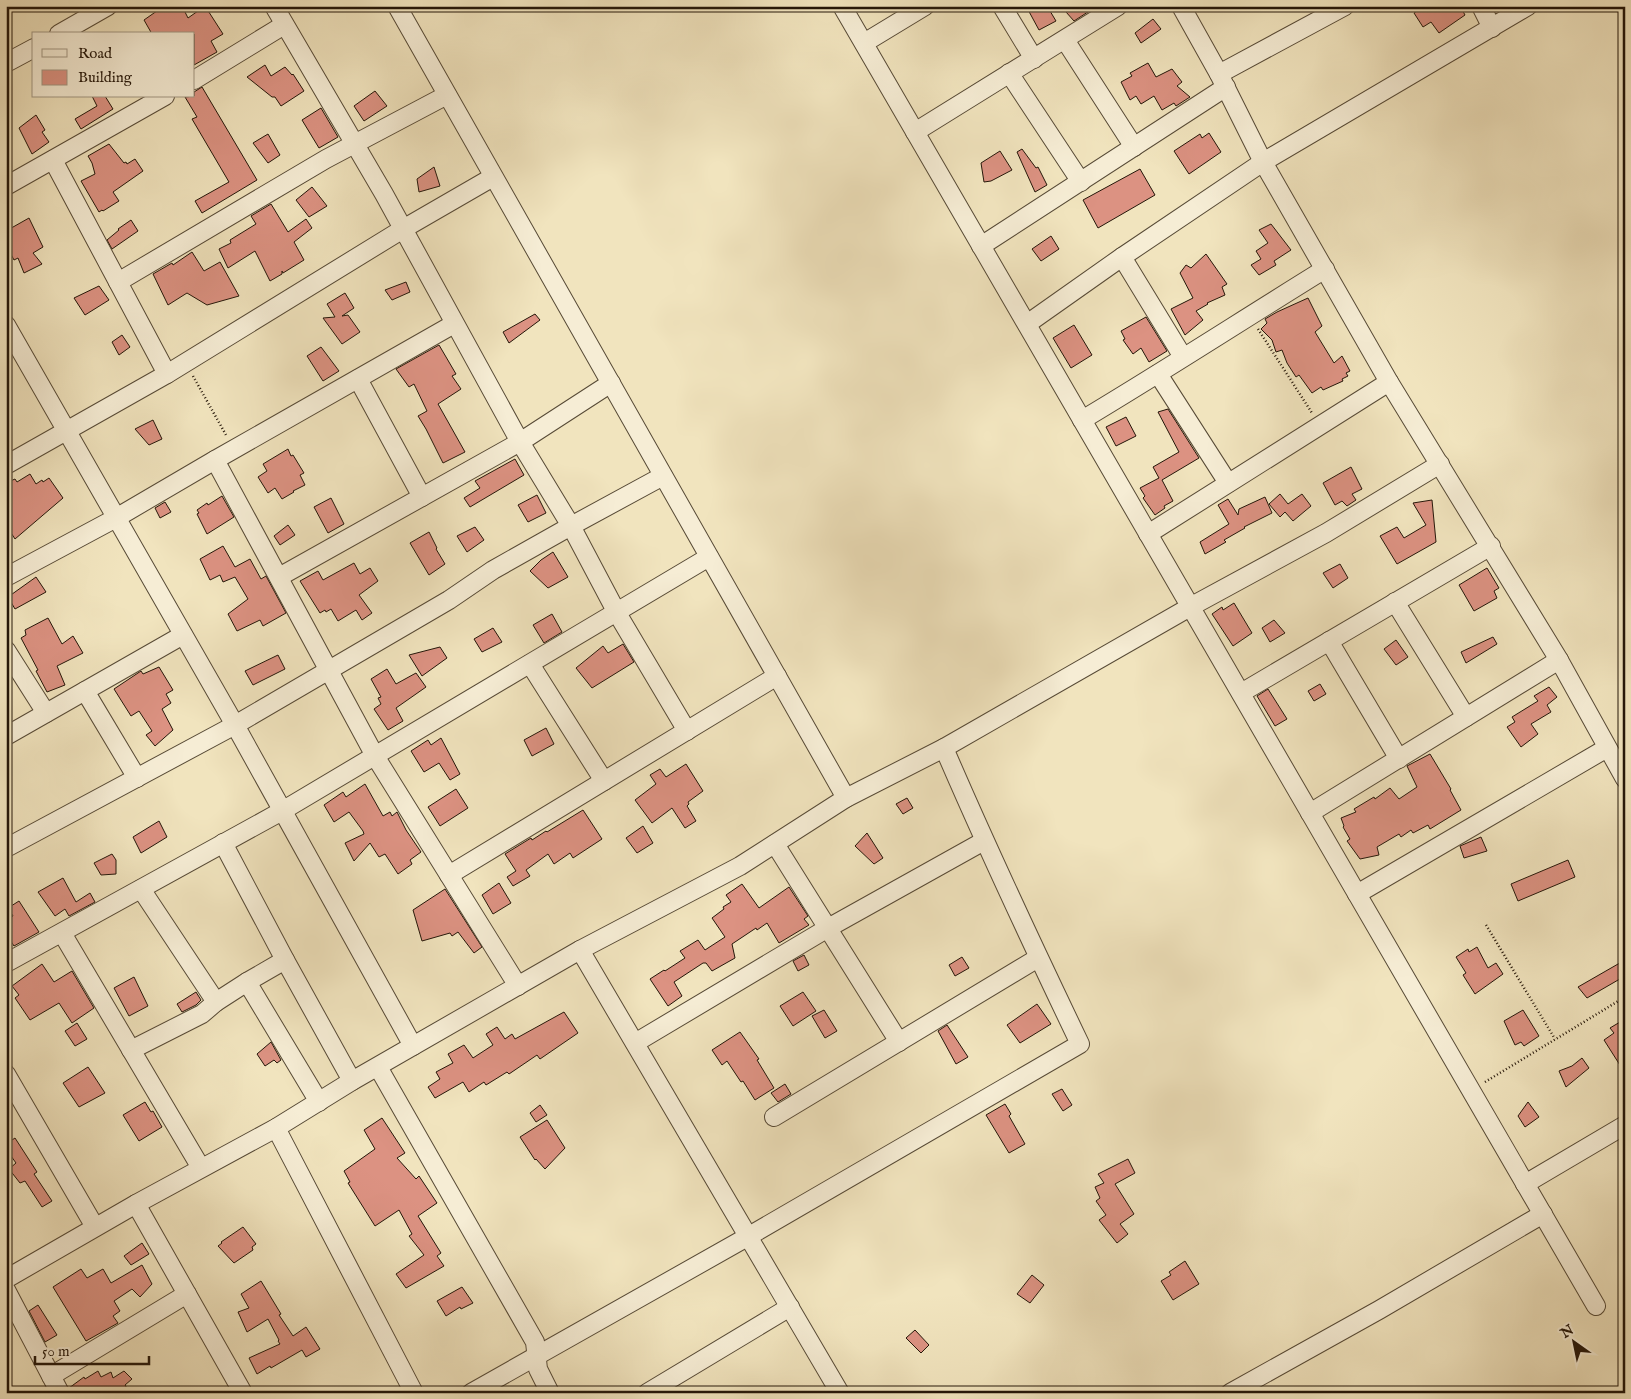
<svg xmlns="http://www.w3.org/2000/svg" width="1631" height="1399" font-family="'IM FELL English',serif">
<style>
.building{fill:#dc9282;stroke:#241609}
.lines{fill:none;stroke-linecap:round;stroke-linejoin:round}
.minor-casing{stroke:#574a36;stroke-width:20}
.path{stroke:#241609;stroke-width:2.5;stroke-dasharray:1 2.5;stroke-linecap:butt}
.minor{stroke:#f6edd5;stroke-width:18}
</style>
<rect width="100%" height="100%" fill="#f1e4be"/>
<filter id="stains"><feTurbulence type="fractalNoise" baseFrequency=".004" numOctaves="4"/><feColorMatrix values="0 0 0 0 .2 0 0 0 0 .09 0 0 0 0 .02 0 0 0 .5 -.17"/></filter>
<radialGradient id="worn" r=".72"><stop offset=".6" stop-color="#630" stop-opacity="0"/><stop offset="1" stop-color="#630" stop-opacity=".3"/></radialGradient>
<g class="building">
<polygon points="164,6 182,6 188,18 205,6 223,34 211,41 217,52 194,65 194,34 152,34 144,20"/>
<polygon points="1026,6 1047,6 1056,21 1039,30"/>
<polygon points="1075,6 1097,6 1074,21 1066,12"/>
<polygon points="1424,6 1460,6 1465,15 1439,33 1431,22 1423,27 1414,13"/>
<polygon points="1153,19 1161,29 1141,43 1135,33"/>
<polygon points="1148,63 1156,77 1172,69 1182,82 1177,86 1190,97 1176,106 1174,103 1162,110 1154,96 1141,104 1136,96 1130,100 1121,82 1132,76 1130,73"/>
<polygon points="265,65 271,76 285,67 292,75 293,74 304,91 281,106 275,97 272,97 247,77"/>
<polygon points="202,87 257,180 202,213 195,201 229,182 192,119 197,117 185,97 194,96 194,92"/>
<polygon points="375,91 387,106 364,121 354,106"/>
<polygon points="92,96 105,96 113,109 81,129 75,119 97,106"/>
<polygon points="321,108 338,137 319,148 302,120"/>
<polygon points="36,115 45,130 42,132 49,142 32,154 19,128"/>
<polygon points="1209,133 1221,152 1189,174 1174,151 1200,134 1202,138"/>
<polygon points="268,134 280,155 268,163 253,143"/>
<polygon points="109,144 124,163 126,162 127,164 135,159 143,171 113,192 119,201 103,211 102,210 99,212 81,181 95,174 92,163 88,156"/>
<polygon points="1022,149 1036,168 1038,167 1047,185 1035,192 1017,152"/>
<polygon points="1000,151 1012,170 991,181 984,182 981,163"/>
<polygon points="434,167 440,186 419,192 417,179"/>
<polygon points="1140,169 1155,195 1098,228 1083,200"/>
<polygon points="312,187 327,206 309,217 296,200"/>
<polygon points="271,204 288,232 306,219 312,228 294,242 304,260 283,273 282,271 282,274 270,281 255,251 228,268 219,249 231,243 230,240 256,224 251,216"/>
<polygon points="29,218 43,247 33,253 42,264 24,273 18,258 14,260 6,245 6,231"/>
<polygon points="131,220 138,231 112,249 107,240 119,230 118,229"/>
<polygon points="1271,224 1291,250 1274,261 1276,265 1259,275 1251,265 1261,259 1256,251 1268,243 1259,230"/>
<polygon points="1051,236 1059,249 1041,261 1032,249"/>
<polygon points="192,252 204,271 220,262 239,296 207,305 187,293 168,305 153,274 172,263 173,265"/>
<polygon points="1206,254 1227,284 1222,287 1225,295 1207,303 1208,304 1196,311 1203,320 1185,335 1171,309 1193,298 1180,273 1186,265 1191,268"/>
<polygon points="406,282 410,292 392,300 385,290"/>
<polygon points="99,286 109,300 85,315 74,298"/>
<polygon points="345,293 354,308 342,316 348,315 360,332 342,344 323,318 335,317 327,304"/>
<polygon points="1308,298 1322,326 1315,332 1334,363 1342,356 1350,371 1346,373 1348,376 1342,379 1343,381 1323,390 1321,387 1312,393 1299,375 1296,377 1287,363 1282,350 1276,352 1272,340 1261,329 1267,323 1265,319 1277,312"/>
<polygon points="535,314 540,320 509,343 503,332"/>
<polygon points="1146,317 1167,351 1149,362 1141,348 1133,354 1123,340 1125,339 1121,331"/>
<polygon points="1074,325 1092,355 1071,368 1053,338"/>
<polygon points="122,335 130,347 119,355 112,342"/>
<polygon points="439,345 456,374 452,376 461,389 438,404 465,452 443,463 426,429 418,416 427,411 414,384 409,387 396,369"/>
<polygon points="321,347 339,371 323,381 307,356"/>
<polygon points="1168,409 1199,458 1162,480 1173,501 1164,506 1165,508 1155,515 1143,498 1145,496 1140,488 1159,478 1153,467 1179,452 1158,412"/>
<polygon points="1126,417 1136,436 1116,446 1106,427"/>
<polygon points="153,420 162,439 149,445 135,429"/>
<polygon points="288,449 291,456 293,455 304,473 300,475 305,485 293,491 294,492 282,499 275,488 268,493 258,477 267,471 263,464"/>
<polygon points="515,459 524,475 470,507 464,498 480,488 475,481"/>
<polygon points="1351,467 1362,489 1352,494 1356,500 1347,506 1342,501 1335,505 1323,483"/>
<polygon points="30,474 36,484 42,480 43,482 49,478 63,498 15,539 6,525 6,483 15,479 17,482"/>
<polygon points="1280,494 1288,504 1302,494 1311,506 1293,521 1285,512 1280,517 1269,504"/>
<polygon points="537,495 546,513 528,522 518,505"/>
<polygon points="222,496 234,517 207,534 197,514 199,513 197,510 207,503 208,505"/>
<polygon points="1265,497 1272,513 1244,527 1245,528 1224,540 1226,542 1205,554 1200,542 1229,524 1218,505 1228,499 1238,515 1239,509"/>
<polygon points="331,498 344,524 328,533 314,507"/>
<polygon points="1432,500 1436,542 1397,564 1380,536 1397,527 1404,538 1426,525 1413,503"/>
<polygon points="165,502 171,512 160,518 155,508"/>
<polygon points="288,525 295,535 280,545 274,536"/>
<polygon points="475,527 484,540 467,552 457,536"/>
<polygon points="429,532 437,548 436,549 445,564 429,575 410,543"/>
<polygon points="223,546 235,567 250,559 261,579 266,576 286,613 263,626 260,620 237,631 228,614 248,599 235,577 223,582 220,575 210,580 200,559"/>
<polygon points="553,552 568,577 548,588 530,571 541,560"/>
<polygon points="354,563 360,574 370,568 378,581 359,595 372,613 362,620 356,610 338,621 331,609 326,612 325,610 320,613 300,581 318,571 323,580"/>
<polygon points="1340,564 1348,578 1333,588 1323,573"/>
<polygon points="1487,568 1499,588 1494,591 1497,598 1474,611 1459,585"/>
<polygon points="36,577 46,592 15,609 8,597"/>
<polygon points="1234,603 1252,633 1233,646 1212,614 1222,607 1223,610"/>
<polygon points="552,614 562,632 544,643 533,625"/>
<polygon points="48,618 62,644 73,636 83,653 57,666 65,685 47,692 36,671 38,670 21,638 26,635 25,630"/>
<polygon points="1274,620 1285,633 1270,642 1262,628"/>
<polygon points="493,628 502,642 482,652 474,639"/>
<polygon points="1493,637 1497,644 1466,663 1461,652"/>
<polygon points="1396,640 1408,657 1396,665 1384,649"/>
<polygon points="623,644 634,662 592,688 576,668 603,646 608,653"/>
<polygon points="440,647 447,658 422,676 409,655"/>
<polygon points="278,655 285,669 253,685 245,671"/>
<polygon points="159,667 173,690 166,694 171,703 162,709 173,730 155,746 146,735 152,731 139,711 131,716 114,689 141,671 143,674"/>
<polygon points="387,669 396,684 416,673 426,687 396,708 403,721 388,730 374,709 381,704 378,698 381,697 371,679"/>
<polygon points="1320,684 1326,694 1314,701 1308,691"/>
<polygon points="1549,687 1557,697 1547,705 1551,712 1531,724 1538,734 1521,747 1507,727 1515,722 1512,717 1538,701 1534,696"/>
<polygon points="1268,689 1287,719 1275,726 1257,696"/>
<polygon points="546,728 554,744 532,756 524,740"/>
<polygon points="441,738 460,774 450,780 439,763 424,772 411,751 428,740 431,745"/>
<polygon points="1430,754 1451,789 1450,790 1461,810 1430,829 1428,825 1413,833 1411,830 1401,837 1399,834 1377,847 1379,855 1360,859 1347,841 1350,839 1343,827 1344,826 1341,818 1356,812 1354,809 1374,797 1375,799 1390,788 1399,799 1417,787 1407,766"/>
<polygon points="686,764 703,791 688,802 689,804 687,806 696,821 685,828 672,808 652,823 635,800 656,784 650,775 660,769 666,777"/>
<polygon points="365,784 383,816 390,812 392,816 397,812 406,830 421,852 410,860 412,864 398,874 385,854 379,857 370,843 354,861 345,843 364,834 363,831 349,812 334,822 324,805 343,792 346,797"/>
<polygon points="456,789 468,808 440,826 428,807"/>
<polygon points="907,798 913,808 903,814 896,804"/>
<polygon points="583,810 602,839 573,858 570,853 554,864 548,854 526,870 530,876 513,886 507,877 516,871 505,854 531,838 532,840 546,831 547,832"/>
<polygon points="159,821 167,837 141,853 133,837"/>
<polygon points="643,826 653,843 637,853 626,838"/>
<polygon points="867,833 883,858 874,864 855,846"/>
<polygon points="1481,837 1487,851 1464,858 1460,846"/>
<polygon points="112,854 116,860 116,874 101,875 94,863"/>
<polygon points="1568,860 1575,877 1518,901 1511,884"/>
<polygon points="63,878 76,902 90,893 95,902 69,916 65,909 55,916 38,892"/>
<polygon points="499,883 511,903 493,914 482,895"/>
<polygon points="742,884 759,908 789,887 808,916 804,919 809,925 779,943 767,923 757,930 756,928 732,944 735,958 712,971 706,963 703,963 674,982 682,996 668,1006 650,979 664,970 665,971 685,958 680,951 698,940 705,950 725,937 712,918 724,909 723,907 731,902 726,895"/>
<polygon points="445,889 482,947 474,953 458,932 452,936 450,933 422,941 413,910"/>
<polygon points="19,901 39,932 14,946 6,934 6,921 13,916 8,908"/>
<polygon points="1477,947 1488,968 1496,963 1503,974 1475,994 1463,975 1466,973 1456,957 1468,949 1469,952"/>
<polygon points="804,955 809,965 798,971 793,961"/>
<polygon points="962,957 969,968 955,976 949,965"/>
<polygon points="1625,960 1625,976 1587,998 1578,987"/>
<polygon points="42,964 54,982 72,971 94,1008 72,1023 59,1003 30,1020 15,998 19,995 12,986"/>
<polygon points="134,977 148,1006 129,1016 114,988"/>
<polygon points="196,992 201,1000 196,1005 182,1012 177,1004"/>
<polygon points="803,992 816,1011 793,1026 780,1006"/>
<polygon points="1037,1004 1051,1024 1020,1043 1007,1025"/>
<polygon points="824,1010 837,1031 825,1038 812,1016"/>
<polygon points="1523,1010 1539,1036 1524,1046 1521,1042 1515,1045 1504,1021"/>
<polygon points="564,1012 578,1033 540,1059 537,1055 509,1074 507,1072 486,1085 484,1082 469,1092 463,1082 435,1098 428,1087 440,1079 436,1072 453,1063 448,1054 464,1045 473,1058 493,1045 486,1034 497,1027 505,1039 512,1034 515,1039"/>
<polygon points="1625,1019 1625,1073 1604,1040 1614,1033 1610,1028"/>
<polygon points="77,1023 87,1039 75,1046 65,1031"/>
<polygon points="947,1025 968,1057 956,1064 938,1031"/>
<polygon points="740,1032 759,1059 757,1060 774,1088 755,1100 743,1081 741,1082 727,1061 722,1065 712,1050"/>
<polygon points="271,1042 281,1060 277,1063 274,1060 265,1066 257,1054"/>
<polygon points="1582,1058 1589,1068 1566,1087 1559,1071 1572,1066"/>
<polygon points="88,1067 105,1093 79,1107 63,1083"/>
<polygon points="785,1084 791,1094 778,1102 771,1093"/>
<polygon points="1062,1089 1072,1105 1063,1111 1052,1094"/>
<polygon points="145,1102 151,1112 153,1111 162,1127 139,1141 123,1115"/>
<polygon points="1528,1102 1539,1117 1525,1127 1518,1116"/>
<polygon points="1005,1104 1011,1114 1009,1116 1025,1144 1009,1153 986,1115"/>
<polygon points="540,1105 547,1115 536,1122 530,1113"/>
<polygon points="382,1118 405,1153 397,1158 416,1179 419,1176 437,1203 418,1216 441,1253 437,1256 444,1266 406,1288 396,1274 424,1255 409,1236 412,1234 399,1210 375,1226 348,1183 350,1182 344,1171 375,1149 364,1130"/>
<polygon points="547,1120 565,1148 545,1169 536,1159 535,1160 520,1137"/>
<polygon points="15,1138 37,1172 34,1174 52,1201 42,1207 25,1181 20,1183 9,1169 16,1163 6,1149 6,1144"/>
<polygon points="1128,1159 1135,1173 1115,1184 1134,1214 1120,1224 1128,1234 1117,1243 1099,1220 1106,1215 1096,1201 1100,1198 1095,1187 1104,1183 1098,1174"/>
<polygon points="243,1227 256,1244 252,1247 253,1250 234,1263 218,1246 222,1243 221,1242"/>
<polygon points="142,1243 149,1254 131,1265 124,1256"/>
<polygon points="1185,1261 1199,1284 1173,1300 1161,1281 1171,1275 1169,1272"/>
<polygon points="142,1265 152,1284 140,1297 132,1289 114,1301 120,1311 113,1316 118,1323 86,1341 53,1287 81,1269 87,1278 103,1269 111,1283"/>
<polygon points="1032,1275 1044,1285 1030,1303 1017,1294"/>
<polygon points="261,1281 281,1314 279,1315 293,1336 306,1327 320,1349 306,1357 302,1350 271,1368 270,1366 257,1374 249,1358 280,1344 278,1341 279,1340 268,1319 247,1332 238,1312 249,1308 241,1294"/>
<polygon points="462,1287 473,1303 461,1309 460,1307 446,1316 437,1301"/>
<polygon points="38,1305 57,1335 45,1342 29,1311"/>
<polygon points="915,1330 929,1345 921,1353 906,1338"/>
<polygon points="98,1371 101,1377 111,1372 113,1378 124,1371 132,1379 125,1385 130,1393 71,1393 69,1388 84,1377 85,1379"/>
</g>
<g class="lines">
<defs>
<g id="minor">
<polyline points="274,6 384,194 520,442 571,526 617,613 687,731"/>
<polyline points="397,6 846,798"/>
<polyline points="842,6 1596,1306"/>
<polyline points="1002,6 1034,59"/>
<polyline points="1181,6 1219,74 1263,162 1389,382 1559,660 1625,779"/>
<polyline points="1481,6 1492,28"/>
<polyline points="59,34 108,6"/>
<polyline points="1065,40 1134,147"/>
<polyline points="864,43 925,6"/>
<polyline points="6,63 34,48"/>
<polyline points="1009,73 1081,182"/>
<polyline points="1219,74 1345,6"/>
<polyline points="194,80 284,25"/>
<polyline points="915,132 1118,6"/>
<polyline points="53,160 167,374"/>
<polyline points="6,186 165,96"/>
<polyline points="981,246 1226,87"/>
<polyline points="1122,257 1183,357"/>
<polyline points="118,282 326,159 447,95"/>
<polyline points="1027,324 1122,257 1263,162 1528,6"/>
<polyline points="6,325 235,725 413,1046"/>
<polyline points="1158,374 1228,483"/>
<polyline points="358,379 422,497"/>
<path d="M1082 420C1164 371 1244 319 1325 269"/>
<polyline points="215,460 375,756 518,986"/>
<polyline points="6,465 167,374 403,229 493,177"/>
<polyline points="1148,534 1389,382"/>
<polyline points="6,577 116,518 215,460 454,324"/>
<polyline points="279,577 520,442 611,383"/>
<polyline points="1395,602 1466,717"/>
<polyline points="1329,641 1399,759"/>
<polyline points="6,650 46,713"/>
<polyline points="530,664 604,781"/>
<polyline points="85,691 137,778"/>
<polyline points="1241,693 1491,546"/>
<polyline points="6,736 183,635"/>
<polyline points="1310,813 1559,660"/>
<polyline points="223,843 285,960 352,1081"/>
<polyline points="775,844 899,1042"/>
<polyline points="6,848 235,725 449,600 493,570 571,526 663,476"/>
<polyline points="449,875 777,676"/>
<polyline points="141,889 216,1002 247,982 285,960"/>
<polyline points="1357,894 1607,748"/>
<polyline points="62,933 201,1168"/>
<polyline points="580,950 840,1393"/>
<polyline points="6,963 282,811 709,557"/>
<polyline points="247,982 319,1102"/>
<polyline points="635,1043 828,928 984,841"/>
<polyline points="131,1050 202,1014 216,1002"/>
<polyline points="378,1067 535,1342 538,1369 550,1393"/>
<polyline points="6,1074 95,1227"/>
<polyline points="774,1117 1038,958"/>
<polyline points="276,1128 414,1393"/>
<polyline points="1525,1184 1625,1125"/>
<polyline points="136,1204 243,1393"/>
<polyline points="6,1279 136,1204 276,1128 352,1081 580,950 740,866 846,798 944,748 1190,607 1326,533 1440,464"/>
<polyline points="6,1290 60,1393"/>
<polyline points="51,1376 187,1294"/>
<path d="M471 1393 749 1236 1080 1044C1033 946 987 848 944 748"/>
<polyline points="647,1393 790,1307"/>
<polyline points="1230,1393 1379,1310 1543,1214"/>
</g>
</defs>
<use href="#minor" class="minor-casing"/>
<g class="path">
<polyline points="1258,329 1312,413"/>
<polyline points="193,376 226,435"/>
<polyline points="1486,925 1555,1039"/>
<polyline points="1485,1082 1625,997"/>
</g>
<use href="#minor" class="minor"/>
</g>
<rect width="1631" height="1399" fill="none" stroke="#f1e4be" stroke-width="25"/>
<rect x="8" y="8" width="1616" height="1384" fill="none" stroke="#241609" stroke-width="2.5"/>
<rect x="12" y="12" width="1606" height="1374" fill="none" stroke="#241609"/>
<rect x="32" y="32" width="162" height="65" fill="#f6edd5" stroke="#a29783"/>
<rect x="42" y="49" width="25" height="8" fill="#f6edd5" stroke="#a29783"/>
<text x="78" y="58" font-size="15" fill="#241609">Road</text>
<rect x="42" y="70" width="25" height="15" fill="#dc9282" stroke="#a29783"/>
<text x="78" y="82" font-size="15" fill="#241609">Building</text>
<g transform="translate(1574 1342) rotate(327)" stroke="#f6edd5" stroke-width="4" paint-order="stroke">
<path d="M0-4L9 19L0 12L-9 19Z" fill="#241609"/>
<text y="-8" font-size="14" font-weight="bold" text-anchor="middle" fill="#241609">N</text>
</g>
<path d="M35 1356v8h114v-8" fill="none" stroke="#241609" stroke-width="2.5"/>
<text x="42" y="1356" font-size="15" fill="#241609" stroke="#f6edd5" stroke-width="4" paint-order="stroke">50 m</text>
<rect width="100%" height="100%" filter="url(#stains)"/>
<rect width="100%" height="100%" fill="url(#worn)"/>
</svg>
